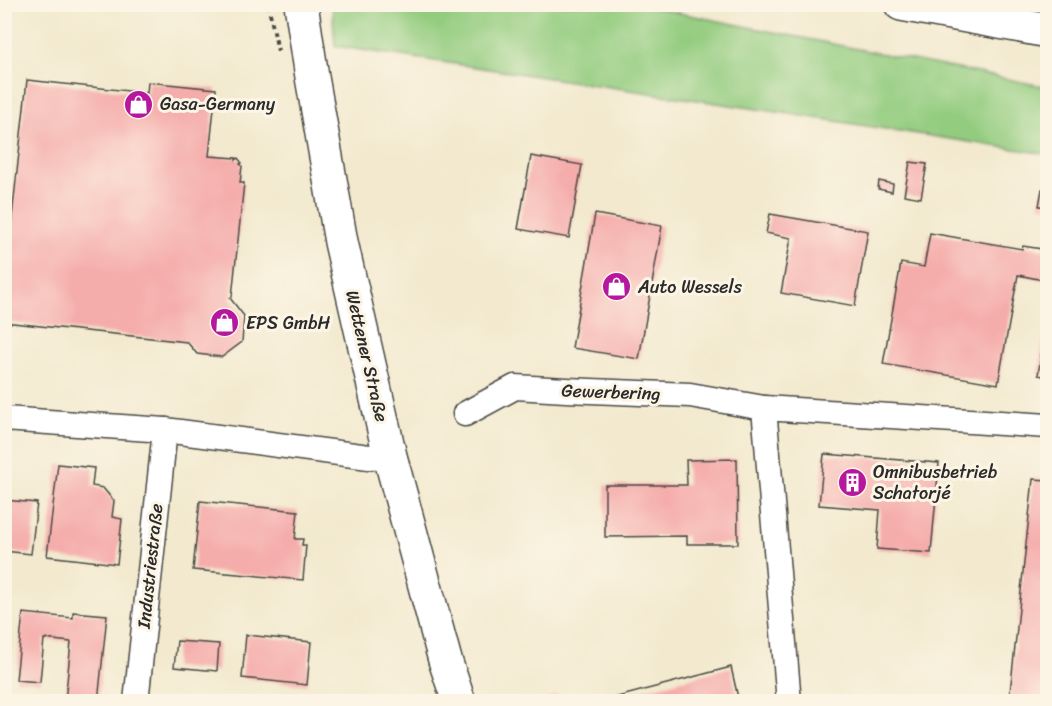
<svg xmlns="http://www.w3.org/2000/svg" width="1052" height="706" font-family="Sriracha,sans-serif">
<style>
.green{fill:#93cc7f;stroke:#5f7c55;stroke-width:1.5}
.building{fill:#f5adac}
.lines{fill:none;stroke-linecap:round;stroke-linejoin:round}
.street-casing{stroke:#494843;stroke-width:27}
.secondary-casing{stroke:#494843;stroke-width:36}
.path{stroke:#494843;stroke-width:4;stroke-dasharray:4.5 4.5;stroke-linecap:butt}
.street{stroke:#fff;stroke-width:24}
.secondary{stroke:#fff;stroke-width:33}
.labels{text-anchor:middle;stroke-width:6;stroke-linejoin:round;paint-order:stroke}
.poi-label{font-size:18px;fill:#2b2b2b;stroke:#fcf5e5;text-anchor:start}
.street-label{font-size:18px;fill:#2b2b2b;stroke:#fcf5e5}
</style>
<rect width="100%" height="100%" fill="#fcf5e5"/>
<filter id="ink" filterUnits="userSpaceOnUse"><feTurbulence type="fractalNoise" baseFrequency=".0167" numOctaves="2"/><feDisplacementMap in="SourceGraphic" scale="12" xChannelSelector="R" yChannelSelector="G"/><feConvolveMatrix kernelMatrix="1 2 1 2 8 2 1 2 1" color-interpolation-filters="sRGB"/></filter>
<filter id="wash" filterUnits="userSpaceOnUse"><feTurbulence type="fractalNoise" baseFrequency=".008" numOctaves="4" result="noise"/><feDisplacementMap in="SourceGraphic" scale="24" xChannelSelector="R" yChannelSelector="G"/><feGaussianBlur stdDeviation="1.35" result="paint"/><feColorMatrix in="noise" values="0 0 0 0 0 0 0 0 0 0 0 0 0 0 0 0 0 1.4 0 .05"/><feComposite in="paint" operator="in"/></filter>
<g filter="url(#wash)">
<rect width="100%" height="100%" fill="#f2e9ce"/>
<polygon class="green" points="332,5 640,5 1047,87 1047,154 770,111 335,46"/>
<g id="blocks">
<g class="building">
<polygon points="27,80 147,93 148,82 216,89 209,156 236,158 236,160 238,158 242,163 240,164 242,166 240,183 244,183 232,297 230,298 244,316 242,342 222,357 197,354 187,342 4,322 4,290"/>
<polygon points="531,156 582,165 569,238 518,229"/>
<polygon points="910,162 927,164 921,198 904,195"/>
<polygon points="879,181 893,184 892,192 878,189"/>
<polygon points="1042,189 1048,190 1048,207 1039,206"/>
<polygon points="595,214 662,226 639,359 572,348"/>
<polygon points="770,214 868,231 855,306 781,293 791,238 766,233"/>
<polygon points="930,233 1022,249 1023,246 1048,250 1048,281 1018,275 998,384 883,364 901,263 924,267"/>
<polygon points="1046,325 1048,325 1048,377 1038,375"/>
<polygon points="824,454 939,463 931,553 877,549 880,510 819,505"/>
<polygon points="737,459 738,544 687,544 687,536 605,537 605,485 687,485 686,460"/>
<polygon points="58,464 94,468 92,486 103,488 114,501 112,517 122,519 117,564 47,556"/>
<polygon points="1033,479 1048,480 1048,702 1009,702"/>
<polygon points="4,500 37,503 31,554 4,551"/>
<polygon points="200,501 298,511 295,539 303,539 302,545 306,545 303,580 193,570"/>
<polygon points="73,612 107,615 98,702 65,702 71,642 44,639 40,682 16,680 23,613 73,618"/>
<polygon points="246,635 311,642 307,685 242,678"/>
<polygon points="177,641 219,644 217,671 174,667"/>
<polygon points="731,667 739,702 602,702 602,701"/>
<polygon points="556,695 562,698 564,702 547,702 549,698"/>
</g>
</g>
</g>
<g filter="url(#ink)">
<use href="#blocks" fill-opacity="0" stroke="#494843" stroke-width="1.5"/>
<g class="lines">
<defs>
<g id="street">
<polyline points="465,414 515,387 566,390 690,395 764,408"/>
<polyline points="4,419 165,430 369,457 390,456"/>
<polyline points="136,702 165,430"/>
<polyline points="789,702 764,408 1048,426"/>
</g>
<g id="secondary">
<polyline points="301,4 312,77 341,242 390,456 445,660 459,702"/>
<polyline points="901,4 1048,31"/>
</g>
</defs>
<use href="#street" class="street-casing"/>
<use href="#secondary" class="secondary-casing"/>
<polyline class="path" points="268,4 278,51"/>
<use href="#street" class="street"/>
<use href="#secondary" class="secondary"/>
</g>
</g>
<defs>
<symbol id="shop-disc" viewBox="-11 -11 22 22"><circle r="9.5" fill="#b5179e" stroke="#fcf5e5"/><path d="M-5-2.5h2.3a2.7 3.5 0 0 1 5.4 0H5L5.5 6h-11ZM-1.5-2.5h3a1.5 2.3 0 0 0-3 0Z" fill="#fff"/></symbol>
<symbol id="building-disc" viewBox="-11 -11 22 22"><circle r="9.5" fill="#b5179e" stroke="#fcf5e5"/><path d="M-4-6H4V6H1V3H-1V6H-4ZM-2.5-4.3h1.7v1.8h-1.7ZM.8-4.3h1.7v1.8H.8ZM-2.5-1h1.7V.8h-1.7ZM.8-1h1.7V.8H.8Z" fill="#fff"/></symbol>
</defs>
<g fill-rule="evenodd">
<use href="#shop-disc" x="122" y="88" width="33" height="33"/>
<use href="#shop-disc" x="600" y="270" width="33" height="33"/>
<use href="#shop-disc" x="208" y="306" width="33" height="33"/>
<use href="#building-disc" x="836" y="466" width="33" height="33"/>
</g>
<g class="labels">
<g class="poi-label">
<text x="160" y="110">Gasa-Germany</text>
<text x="638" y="293">Auto Wessels</text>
<text x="246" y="329">EPS GmbH</text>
<text x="873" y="478">Omnibusbetrieb<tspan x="873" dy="21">Schatorjé</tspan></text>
</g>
<g class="street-label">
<text transform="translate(367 356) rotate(77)" y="6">Wettener Straße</text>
<text transform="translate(611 392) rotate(2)" y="6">Gewerbering</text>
<text transform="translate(150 566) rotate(-84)" y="6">Industriestraße</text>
</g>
</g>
<rect width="1052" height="706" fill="none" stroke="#fcf5e5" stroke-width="24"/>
</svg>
